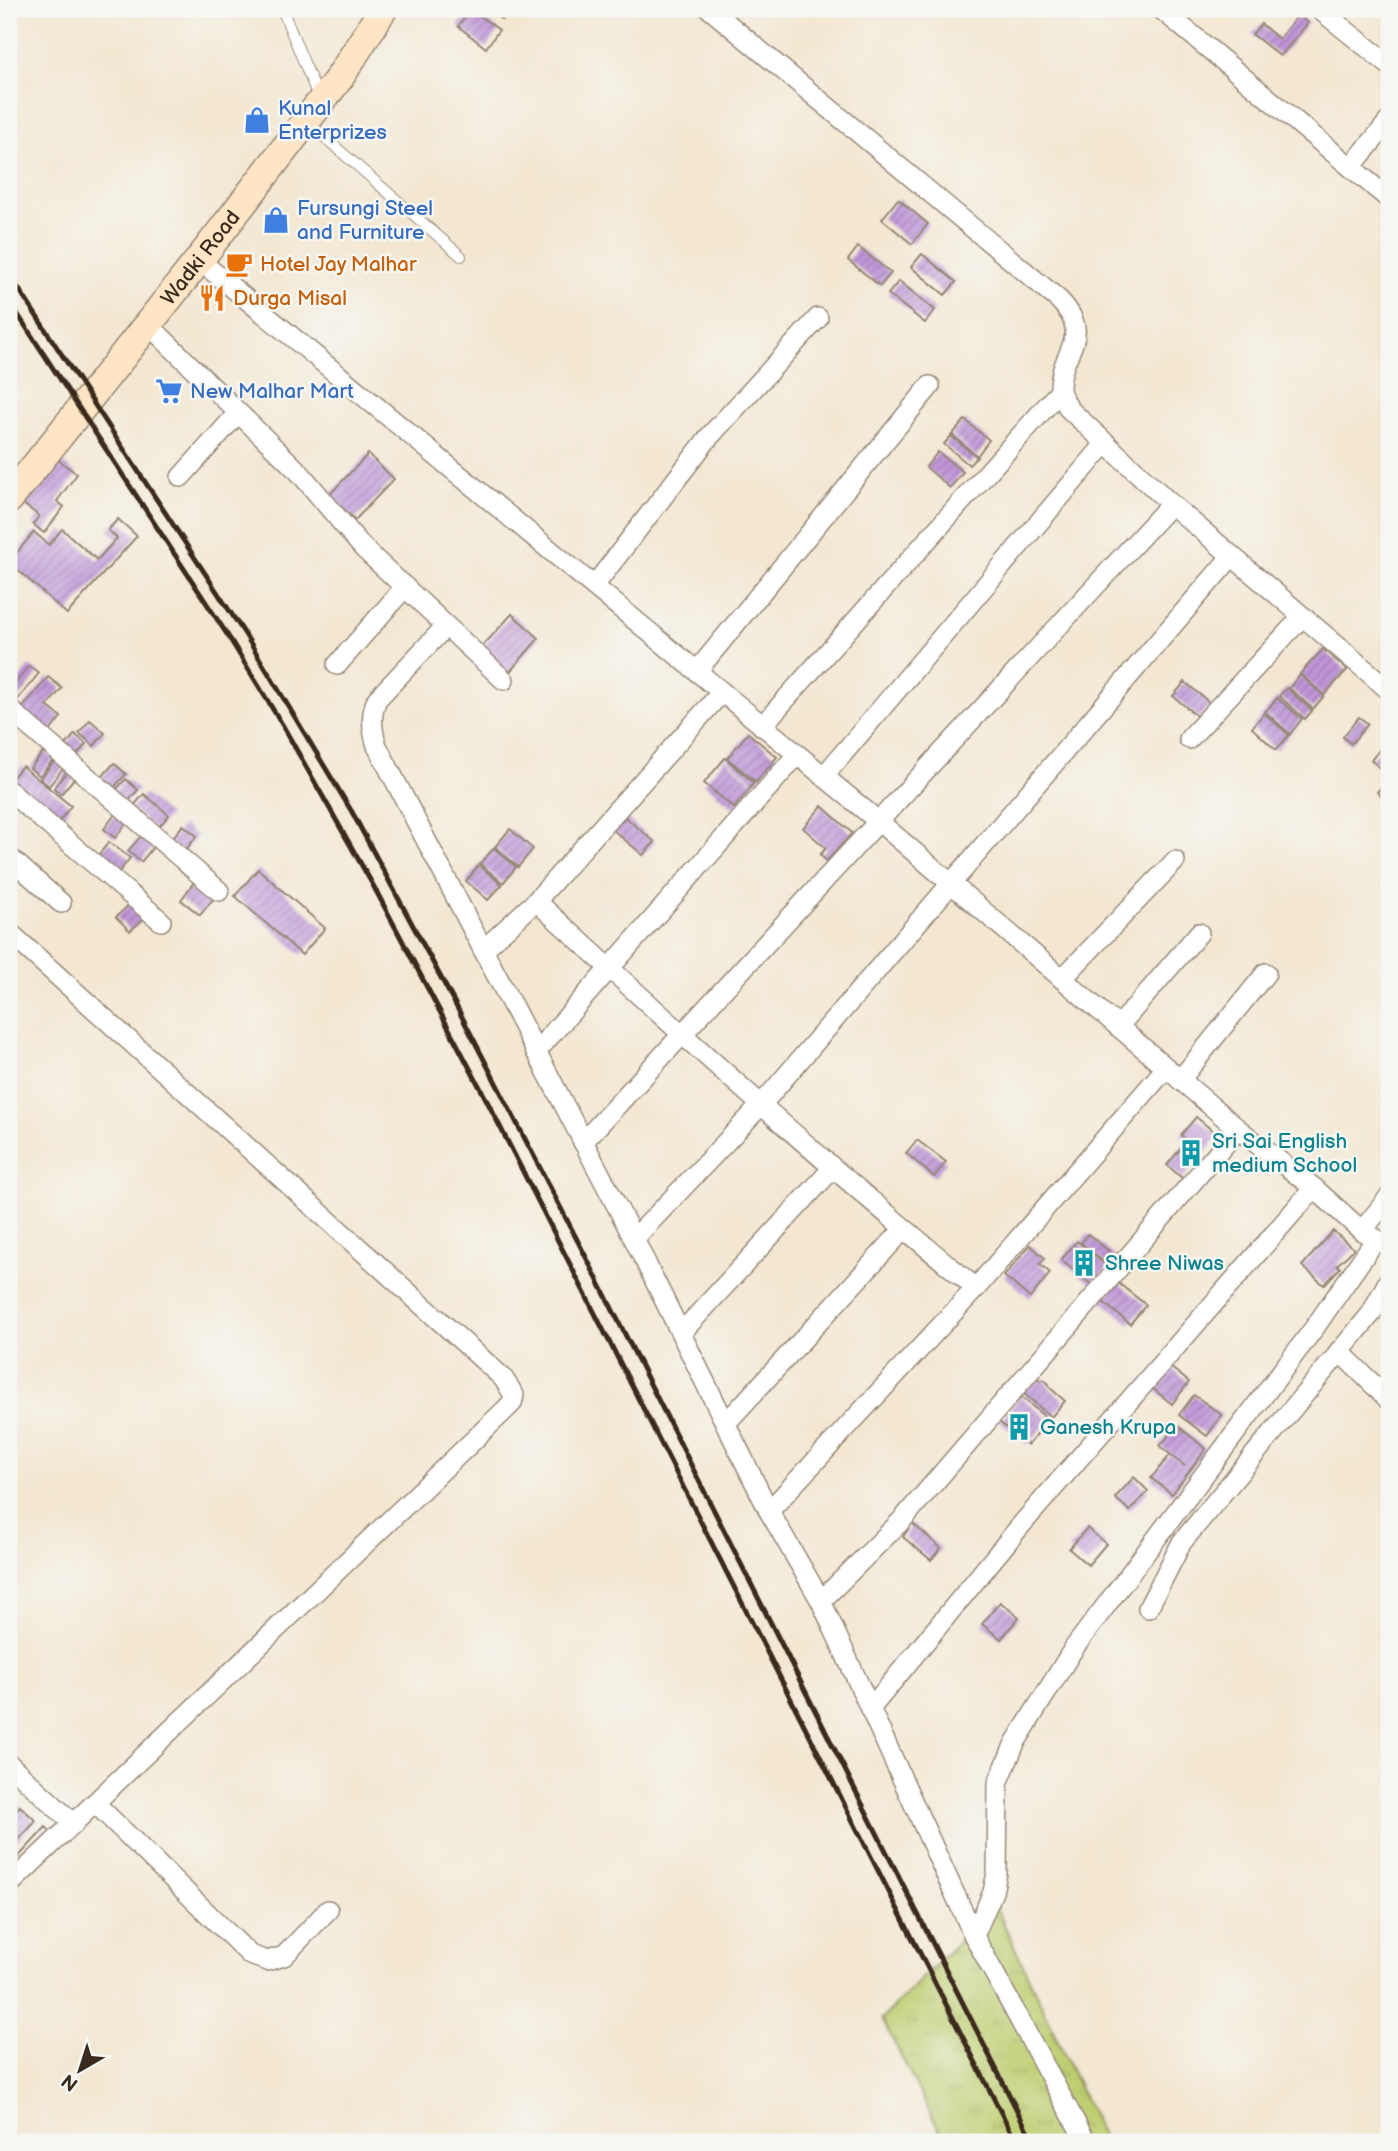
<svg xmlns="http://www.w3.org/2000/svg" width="1398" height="2151" font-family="'Balsamiq Sans',sans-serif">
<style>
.grass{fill:url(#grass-tufts);stroke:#7c7c46;stroke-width:2}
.building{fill:url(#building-hatch)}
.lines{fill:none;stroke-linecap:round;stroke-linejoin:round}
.lane-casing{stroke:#978878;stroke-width:12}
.street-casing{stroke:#978878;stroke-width:22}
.secondary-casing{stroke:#978878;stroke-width:31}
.lane{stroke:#fff;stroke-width:10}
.street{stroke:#fff;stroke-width:19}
.secondary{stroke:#fde5c5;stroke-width:28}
.rail{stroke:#3b2a1e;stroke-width:5}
.labels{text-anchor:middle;stroke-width:5;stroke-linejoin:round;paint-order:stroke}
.shop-label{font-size:21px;fill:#366cbe;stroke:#f6f6f2;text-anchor:start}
.street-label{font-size:21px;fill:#3b2a1e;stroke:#f6f6f2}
.food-label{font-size:21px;fill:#c56008;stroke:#f6f6f2;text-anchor:start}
.culture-label{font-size:21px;fill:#0d838f;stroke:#f6f6f2;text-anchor:start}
</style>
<defs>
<pattern id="grass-tufts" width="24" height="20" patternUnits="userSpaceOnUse" patternTransform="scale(1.75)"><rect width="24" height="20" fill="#becd6f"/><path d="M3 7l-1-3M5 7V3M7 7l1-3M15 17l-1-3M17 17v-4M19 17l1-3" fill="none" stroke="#a4b060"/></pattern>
<pattern id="building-hatch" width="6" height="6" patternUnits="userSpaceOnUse" patternTransform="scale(1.75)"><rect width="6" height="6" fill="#c096d9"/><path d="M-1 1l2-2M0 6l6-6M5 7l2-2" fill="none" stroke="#9d7baf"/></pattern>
</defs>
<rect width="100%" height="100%" fill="#f6f6f2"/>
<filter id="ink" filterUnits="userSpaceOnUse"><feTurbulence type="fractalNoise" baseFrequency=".0143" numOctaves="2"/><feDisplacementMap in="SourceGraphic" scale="14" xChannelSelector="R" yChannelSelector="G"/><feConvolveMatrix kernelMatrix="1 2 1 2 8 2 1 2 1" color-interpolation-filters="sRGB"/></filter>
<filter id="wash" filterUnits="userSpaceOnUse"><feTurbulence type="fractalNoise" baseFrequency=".00686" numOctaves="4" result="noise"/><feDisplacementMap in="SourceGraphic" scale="28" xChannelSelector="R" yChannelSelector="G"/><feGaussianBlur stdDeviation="1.57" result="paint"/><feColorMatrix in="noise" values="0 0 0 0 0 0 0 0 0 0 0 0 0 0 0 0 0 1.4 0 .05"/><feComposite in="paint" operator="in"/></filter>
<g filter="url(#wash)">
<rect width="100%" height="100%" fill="#f3e7d2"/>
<polygon class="grass" points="995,1905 1105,2142 945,2142 882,2019"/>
<g id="blocks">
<g class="building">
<polygon points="471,9 499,30 486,48 458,26"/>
<polygon points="487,9 511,9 502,20"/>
<polygon points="1298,15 1308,23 1280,56 1252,34 1261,24 1279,39"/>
<polygon points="898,199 928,224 912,244 882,219"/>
<polygon points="858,247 891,273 880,286 848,260"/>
<polygon points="922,254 956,282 945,295 911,267"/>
<polygon points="899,281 935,310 925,323 888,294"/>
<polygon points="965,420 989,440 977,456 952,435"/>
<polygon points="951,436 977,457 969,465 944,444"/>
<polygon points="938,452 963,472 950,488 926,467"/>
<polygon points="368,454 394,479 355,520 329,495"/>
<polygon points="52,455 77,474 57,501 64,507 44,533 33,524 39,516 18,500"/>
<polygon points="118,519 137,536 67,614 9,562 34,532 49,545 62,529 97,560 117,538 108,530"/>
<polygon points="512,614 539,638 507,675 479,650"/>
<polygon points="1323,649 1347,670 1324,695 1300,674"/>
<polygon points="29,666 39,673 15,703 9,698 9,692"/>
<polygon points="1300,675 1324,696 1313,709 1289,688"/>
<polygon points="48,677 62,688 47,706 61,717 47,735 19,712"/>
<polygon points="1185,682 1211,704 1199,718 1173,696"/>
<polygon points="1287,688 1312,711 1305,719 1279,696"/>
<polygon points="1277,698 1302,719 1290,734 1265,712"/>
<polygon points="1264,713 1289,735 1276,750 1252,728"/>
<polygon points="1359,717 1368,724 1351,744 1343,737"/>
<polygon points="90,720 105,733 94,746 79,733"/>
<polygon points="748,733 777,757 756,782 727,758"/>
<polygon points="75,734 86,744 73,760 62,750"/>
<polygon points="1387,741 1389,744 1389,776 1371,760"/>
<polygon points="44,751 54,759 40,776 30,768"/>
<polygon points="725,758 754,783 734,808 704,783"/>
<polygon points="55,760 64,767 49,786 40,779"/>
<polygon points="114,763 126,774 109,793 97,783"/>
<polygon points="22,766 71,806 57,824 9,782"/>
<polygon points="69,769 77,775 61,794 54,788"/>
<polygon points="1389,778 1389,803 1377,792"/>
<polygon points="126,779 138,790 124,805 112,794"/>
<polygon points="144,794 169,815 156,830 131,809"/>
<polygon points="822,806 852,833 827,861 820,855 826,848 803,828"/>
<polygon points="117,812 128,821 115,838 104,829"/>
<polygon points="625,817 655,842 643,855 613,830"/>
<polygon points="183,825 197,836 183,853 169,842"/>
<polygon points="510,829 533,849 518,867 495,847"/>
<polygon points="141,836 154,846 141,862 128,851"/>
<polygon points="109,842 130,858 116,876 95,859"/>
<polygon points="494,848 516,867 503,883 480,864"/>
<polygon points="479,865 502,885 488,900 466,881"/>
<polygon points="258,869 325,928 302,955 235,896"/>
<polygon points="194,882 214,898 200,915 181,900"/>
<polygon points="133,901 147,916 130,931 116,917"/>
<polygon points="1196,1117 1219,1136 1183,1179 1167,1165 1187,1141 1181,1135"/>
<polygon points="917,1140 946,1162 934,1177 906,1153"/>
<polygon points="1333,1231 1354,1249 1337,1265 1340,1268 1324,1285 1302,1266"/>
<polygon points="1088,1234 1117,1258 1109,1266 1081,1243"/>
<polygon points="1077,1241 1108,1267 1092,1285 1061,1260"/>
<polygon points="1030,1245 1045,1258 1040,1264 1050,1273 1030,1298 1004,1276"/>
<polygon points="1117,1282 1146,1305 1130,1324 1102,1301"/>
<polygon points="1169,1366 1189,1382 1172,1404 1151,1387"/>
<polygon points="1037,1378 1041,1381 1043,1379 1049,1384 1048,1386 1065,1401 1051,1417 1023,1393"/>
<polygon points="1194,1395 1222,1415 1207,1436 1179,1415"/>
<polygon points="1020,1396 1049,1420 1028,1445 999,1422"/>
<polygon points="1177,1425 1206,1449 1172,1494 1151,1478 1170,1455 1185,1466 1160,1446"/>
<polygon points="1134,1477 1148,1491 1130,1511 1115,1498"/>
<polygon points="912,1523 941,1548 931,1560 903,1537"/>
<polygon points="1087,1528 1106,1544 1088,1565 1069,1549"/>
<polygon points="1000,1602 1019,1617 1001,1639 982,1624"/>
<polygon points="20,1806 36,1821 9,1850 9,1818"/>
<polygon points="46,1827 55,1836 18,1875 10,1866"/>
</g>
</g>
</g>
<g filter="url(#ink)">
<use href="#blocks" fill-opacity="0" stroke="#978878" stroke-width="2"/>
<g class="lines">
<defs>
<g id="lane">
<polyline points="282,9 319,99"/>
<polyline points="308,123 461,256"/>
</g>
<g id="street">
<path d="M710 9 1059 300C1095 337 1060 350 1060 388 1060 395 1066 403 1069 409L1171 504 1389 690"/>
<polyline points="1161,9 1389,199"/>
<polyline points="1319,9 1389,65"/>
<polyline points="1351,167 1389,121"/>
<polyline points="199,260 878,821 1238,1129 1314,1188 1362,1231 1389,1246"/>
<polyline points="148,324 300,473 363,548 504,680"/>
<polyline points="181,477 238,413"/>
<polyline points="594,586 709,437 818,318"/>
<path d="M446 626 377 699C370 715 372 730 377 746L634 1239 769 1511 821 1601 974 1936 1086 2142"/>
<polyline points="337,665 405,587"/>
<polyline points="697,671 930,386"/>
<polyline points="9,709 219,891"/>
<polyline points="762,726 1060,391"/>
<polyline points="1189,739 1302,617"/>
<polyline points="824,776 1106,443"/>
<polyline points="9,791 161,921"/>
<polyline points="9,857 61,903"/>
<path d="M536 901C680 1033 825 1165 976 1288"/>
<polyline points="9,932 503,1378 514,1395 512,1403 504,1411 9,1885"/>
<polyline points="483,950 536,901 722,692"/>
<polyline points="1062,979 1175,861"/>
<polyline points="1118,1027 1199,933"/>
<polyline points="536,1052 797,755"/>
<polyline points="1180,1080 1266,973"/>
<polyline points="583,1142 1171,504"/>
<polyline points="1362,1231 1389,1197"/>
<polyline points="634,1239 762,1104 1231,557"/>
<polyline points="682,1332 833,1168"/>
<polyline points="1339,1351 1389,1400"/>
<polyline points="726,1423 904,1229"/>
<polyline points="769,1511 976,1288 1166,1068"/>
<polyline points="821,1601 903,1519 1238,1129"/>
<polyline points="1148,1608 1182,1542 1371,1314 1389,1280"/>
<polyline points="870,1709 1022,1524 1314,1188"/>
<polyline points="9,1764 74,1824"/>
<polyline points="95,1803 250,1955 267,1961 284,1956 328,1910"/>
<polyline points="974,1936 993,1892 997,1873 998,1783 1015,1743 1074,1648 1315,1327 1376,1239"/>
</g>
<g id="secondary">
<path id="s1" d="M9 499 199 260 340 77 383 9"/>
</g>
</defs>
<use href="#lane" class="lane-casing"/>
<use href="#street" class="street-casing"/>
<use href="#secondary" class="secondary-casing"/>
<use href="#lane" class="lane"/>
<use href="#street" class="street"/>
<use href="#secondary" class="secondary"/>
<g class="rail">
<polyline points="9,274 246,636 352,812 461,1015 586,1257 1033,2142"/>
<polyline points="9,301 230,639 283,726 374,887 484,1095 1016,2142"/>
</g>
</g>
</g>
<defs>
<symbol id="shop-bare" viewBox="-9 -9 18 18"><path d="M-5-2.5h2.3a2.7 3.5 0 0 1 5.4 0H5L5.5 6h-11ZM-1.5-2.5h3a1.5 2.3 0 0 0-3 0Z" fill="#3f7fe0" stroke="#f6f6f2" stroke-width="2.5" paint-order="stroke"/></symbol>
<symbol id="cafe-bare" viewBox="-9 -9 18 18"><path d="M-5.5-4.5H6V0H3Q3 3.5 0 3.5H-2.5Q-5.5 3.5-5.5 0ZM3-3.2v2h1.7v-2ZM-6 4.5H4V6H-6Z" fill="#e8710a" stroke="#f6f6f2" stroke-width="2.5" paint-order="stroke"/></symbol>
<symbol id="restaurant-bare" viewBox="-9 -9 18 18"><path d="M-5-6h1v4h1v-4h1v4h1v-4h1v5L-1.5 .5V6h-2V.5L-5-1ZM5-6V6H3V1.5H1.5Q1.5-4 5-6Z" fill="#e8710a" stroke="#f6f6f2" stroke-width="2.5" paint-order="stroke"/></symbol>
<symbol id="supermarket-bare" viewBox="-9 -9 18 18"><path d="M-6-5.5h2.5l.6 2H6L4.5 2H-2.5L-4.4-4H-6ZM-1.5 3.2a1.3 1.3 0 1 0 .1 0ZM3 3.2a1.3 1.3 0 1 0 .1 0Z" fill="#3f7fe0" stroke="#f6f6f2" stroke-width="2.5" paint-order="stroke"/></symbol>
<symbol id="building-bare" viewBox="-9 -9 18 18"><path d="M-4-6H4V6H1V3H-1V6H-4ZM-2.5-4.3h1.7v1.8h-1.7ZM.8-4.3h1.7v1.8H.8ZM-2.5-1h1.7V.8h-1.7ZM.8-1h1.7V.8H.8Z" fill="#0f9aa8" stroke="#f6f6f2" stroke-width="2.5" paint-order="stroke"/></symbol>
</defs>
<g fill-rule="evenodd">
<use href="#shop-bare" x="238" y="101" width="38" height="38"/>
<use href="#shop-bare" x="257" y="201" width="38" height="38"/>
<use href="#cafe-bare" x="220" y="245" width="38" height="38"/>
<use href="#restaurant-bare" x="193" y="279" width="38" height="38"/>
<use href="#supermarket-bare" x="150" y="372" width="38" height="38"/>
<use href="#building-bare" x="1172" y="1134" width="38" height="38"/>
<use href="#building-bare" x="1065" y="1244" width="38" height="38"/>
<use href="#building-bare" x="1000" y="1408" width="38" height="38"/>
</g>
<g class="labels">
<g class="shop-label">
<text x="278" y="115">Kunal<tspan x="278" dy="24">Enterprizes</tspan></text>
<text x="297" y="215">Fursungi Steel<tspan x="297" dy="24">and Furniture</tspan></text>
<text x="190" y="398">New Malhar Mart</text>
</g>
<g class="street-label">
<text dy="7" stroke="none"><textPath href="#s1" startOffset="308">Wadki Road</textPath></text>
</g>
<g class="food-label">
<text x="260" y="271">Hotel Jay Malhar</text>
<text x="233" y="305">Durga Misal</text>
</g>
<g class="culture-label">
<text x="1212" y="1148">Sri Sai English<tspan x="1212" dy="24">medium School</tspan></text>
<text x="1105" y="1270">Shree Niwas</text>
<text x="1040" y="1434">Ganesh Krupa</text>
</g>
</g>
<rect width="1398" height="2151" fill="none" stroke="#f6f6f2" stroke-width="35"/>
<g transform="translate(80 2070) rotate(219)" stroke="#f6f6f2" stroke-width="5" paint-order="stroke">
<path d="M0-5L12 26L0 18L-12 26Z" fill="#3b2a1e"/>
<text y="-10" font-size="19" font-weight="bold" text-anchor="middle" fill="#3b2a1e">N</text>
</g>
</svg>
